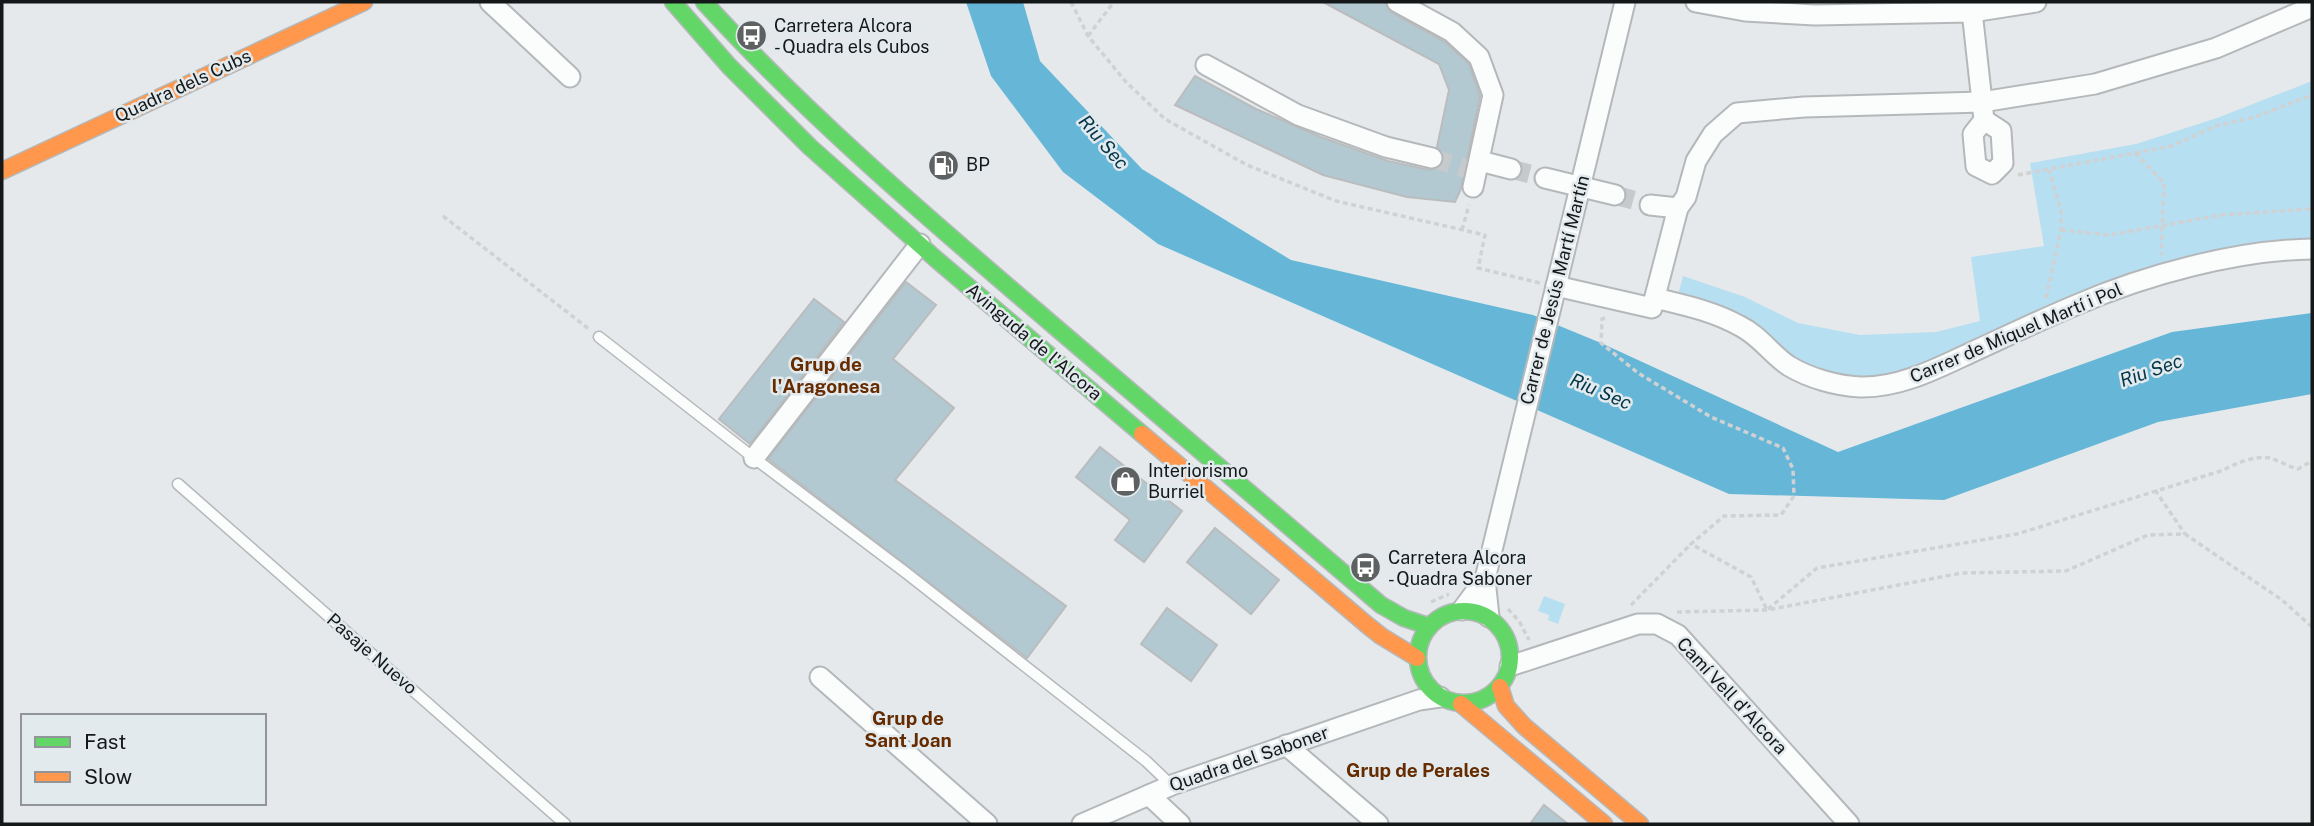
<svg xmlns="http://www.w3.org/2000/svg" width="2314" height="826" font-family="'Public Sans',sans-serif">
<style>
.green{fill:#b7dff2}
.water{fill:#66b7d7}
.building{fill:#b2c9d2;stroke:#babcbe;stroke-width:2}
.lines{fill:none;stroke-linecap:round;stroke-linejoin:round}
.street-tunnel{stroke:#c6cacc;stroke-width:19;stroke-dasharray:19 10;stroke-linecap:butt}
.lane-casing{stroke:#b5b8ba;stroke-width:13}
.street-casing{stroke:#b5b8ba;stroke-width:23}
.fast-casing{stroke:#b5b8ba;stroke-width:19}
.slow-casing{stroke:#b5b8ba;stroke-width:19}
.path{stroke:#d0d1d2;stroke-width:3.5;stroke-dasharray:5 3.5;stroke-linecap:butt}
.lane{stroke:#fbfcfc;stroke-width:10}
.street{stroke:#fbfcfc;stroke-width:19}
.fast{stroke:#63d668;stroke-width:16}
.slow{stroke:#ff974d;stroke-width:16}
.labels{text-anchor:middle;stroke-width:5;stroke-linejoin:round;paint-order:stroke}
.poi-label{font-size:18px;fill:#151819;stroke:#e2eaee;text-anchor:start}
.street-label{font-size:18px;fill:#151819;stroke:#e2eaee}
.water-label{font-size:19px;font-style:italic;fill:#043649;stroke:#e2eaee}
.neighbourhood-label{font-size:19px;font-weight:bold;fill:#672b00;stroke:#e2eaee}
</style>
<rect width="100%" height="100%" fill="#e5e9eb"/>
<g class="green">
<polygon points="2312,81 2312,259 2293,259 2217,269 2140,290 2083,311 1892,392 1786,372 1739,337 1695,317 1674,311 1683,276 1745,297 1798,323 1860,335 1936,332 1980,321 1971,257 2044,246 2030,163 2136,144 2217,118"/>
<polygon points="1544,596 1565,604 1558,624 1548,620 1549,615 1538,611"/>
</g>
<polygon class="water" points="966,2 1023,2 1040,61 1142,169 1291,260 1533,315 1601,343 1838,452 2172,332 2312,313 2312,394 2158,422 1944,500 1729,494 1158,244 1063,172 991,76"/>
<g class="building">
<polygon points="1323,2 1385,2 1391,12 1445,42 1469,64 1480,96 1461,189 1455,202 1407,197 1323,175 1175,105 1195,76 1256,109 1321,137 1388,161 1429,170 1440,167 1444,161 1444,155 1437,147 1449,90 1439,64"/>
<polygon points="906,282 936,305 893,359 954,408 895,480 1066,606 1027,658 768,459"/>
<polygon points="814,299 844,322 750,444 719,419"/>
<polygon points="1100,447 1182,511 1144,562 1115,540 1130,520 1076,477"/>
<polygon points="1215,528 1279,580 1251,614 1187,562"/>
<polygon points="1167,608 1217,645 1191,681 1141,644"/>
<polygon points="1544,805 1568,824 1530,824"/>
</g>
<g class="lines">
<g class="street-tunnel">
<polyline points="1432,158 1467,169"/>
<polyline points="1511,169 1545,178"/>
<polyline points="1615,195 1650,205"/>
</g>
<defs>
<g id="lane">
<polyline points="599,337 754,458 905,572 1146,761 1171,785"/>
<polyline points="178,484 565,824"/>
</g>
<g id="street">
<polyline points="490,2 570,77"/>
<polyline points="1397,2 1452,32 1479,57 1493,95 1473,187"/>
<polyline points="1696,2 1745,11 1815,15 1972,12 2036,2"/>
<polyline points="1971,2 1984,120 1973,134 1976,166 1992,174 2003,163 2001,131 1984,120"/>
<polyline points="1206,65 1298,115 1386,147 1432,158"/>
<polyline points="1480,161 1511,169"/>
<polyline points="1545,178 1615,195"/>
<polyline points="1650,205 1678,208 1686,197 1696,161 1713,134 1737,113 1804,107 1982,102 2095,84 2216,48 2312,7"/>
<polyline points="1556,286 1652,308 1678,208"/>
<path d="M1655 298C1684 305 1713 311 1740 326 1759 335 1772 355 1789 366 1809 378 1837 386 1860 387 1899 388 1936 369 1970 353 2005 337 2040 320 2076 305 2145 275 2237 250 2312 249"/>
<polyline points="754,458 920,244"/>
<polyline points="1462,610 1485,579"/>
<polyline points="1489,617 1485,579 1625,2"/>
<polyline points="1510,666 1638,624 1657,624 1678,635 1849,824"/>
<polyline points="820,677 987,824"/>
<polyline points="1286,745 1378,824"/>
<polyline points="1149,795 1180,824"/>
<polyline points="1082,824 1172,785 1419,700 1440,697"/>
</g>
<g id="fast">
<polyline points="673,2 729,66 810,147 937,260 1142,434"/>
<path d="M704 2C809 117 928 218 1046 319 1158 414 1270 509 1381 605L1404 618 1428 626"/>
<circle cx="1464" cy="657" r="46"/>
</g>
<g id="slow">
<polyline points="2,171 364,2"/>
<polyline points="1142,434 1366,624 1381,636 1417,658"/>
<polyline points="1500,687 1506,706 1524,726 1640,824"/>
<polyline points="1461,704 1604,824"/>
</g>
</defs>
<use href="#lane" class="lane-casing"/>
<use href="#street" class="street-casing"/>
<use href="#fast" class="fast-casing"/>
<use href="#slow" class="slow-casing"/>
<g class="path">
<polyline points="1071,2 1088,36 1126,82 1165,119 1247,165 1336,201 1485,235 1478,268 1540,283"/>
<polyline points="1088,36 1114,2"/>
<polyline points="2135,153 2164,183 2161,255"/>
<polyline points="2018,175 2172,146 2216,126 2255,117 2312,95"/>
<polyline points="443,216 589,329"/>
<polyline points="1462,230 1469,205"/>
<polyline points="2061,230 2109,235 2221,215 2312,209"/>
<polyline points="2046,298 2061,230 2061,210 2049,170"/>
<path d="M1605 318 1602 319 1601 343 1638 373 1711 417 1783 448 1793 469 1794 496 1781 515 1724 516 1691 544 1751 577 1767 610 1817 568 2017 534 2224 470C2235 463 2257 455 2270 458 2279 461 2288 466 2298 469L2312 461"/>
<polyline points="2155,490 2185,534"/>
<polyline points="1431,602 1449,594"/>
<polyline points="1631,605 1691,544"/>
<polyline points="1508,609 1519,621 1529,640"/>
<polyline points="1677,612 1767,610 1962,573 2066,571 2148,535 2185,534 2282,600 2312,627"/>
</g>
<use href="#lane" class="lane"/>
<use href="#street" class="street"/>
<use href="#fast" class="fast"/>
<use href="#slow" class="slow"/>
</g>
<defs>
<symbol id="bus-disc" viewBox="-11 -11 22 22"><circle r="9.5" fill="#5e6162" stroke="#e2eaee"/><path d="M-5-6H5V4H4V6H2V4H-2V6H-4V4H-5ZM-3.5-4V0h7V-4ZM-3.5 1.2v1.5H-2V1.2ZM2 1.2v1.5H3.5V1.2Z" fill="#fff"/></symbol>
<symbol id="fuel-disc" viewBox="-11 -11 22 22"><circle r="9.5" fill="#5e6162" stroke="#e2eaee"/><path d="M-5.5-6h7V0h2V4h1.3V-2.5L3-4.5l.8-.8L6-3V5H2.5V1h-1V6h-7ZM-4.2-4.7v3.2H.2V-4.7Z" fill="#fff"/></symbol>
<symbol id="shop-disc" viewBox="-11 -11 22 22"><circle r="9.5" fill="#5e6162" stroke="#e2eaee"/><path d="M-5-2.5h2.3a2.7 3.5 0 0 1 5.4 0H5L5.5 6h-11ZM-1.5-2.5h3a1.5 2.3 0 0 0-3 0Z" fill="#fff"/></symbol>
</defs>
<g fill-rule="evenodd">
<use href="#bus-disc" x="734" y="18" width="35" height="35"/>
<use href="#fuel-disc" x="926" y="148" width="35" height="35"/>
<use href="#shop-disc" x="1108" y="464" width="35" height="35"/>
<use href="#bus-disc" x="1348" y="550" width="35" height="35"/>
</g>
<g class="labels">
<g class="poi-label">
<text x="774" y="32">Carretera Alcora<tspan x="774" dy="21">- Quadra els Cubos</tspan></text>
<text x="966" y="171">BP</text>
<text x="1148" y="477">Interiorismo<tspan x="1148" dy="21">Burriel</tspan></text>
<text x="1388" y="564">Carretera Alcora<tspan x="1388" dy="21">- Quadra Saboner</tspan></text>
</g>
<g class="street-label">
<text transform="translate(183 86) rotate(-25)" y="6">Quadra dels Cubs</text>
<text transform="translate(1555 290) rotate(-76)" y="6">Carrer de Jesús Martí Martín</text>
<text transform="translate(2016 333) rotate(-23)" y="6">Carrer de Miquel Martí i Pol</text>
<text transform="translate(1034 342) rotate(40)" y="6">Avinguda de l'Alcora</text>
<text transform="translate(372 654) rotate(41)" y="6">Pasaje Nuevo</text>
<text transform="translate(1732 696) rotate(47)" y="6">Camí Vell d'Alcora</text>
<text transform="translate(1249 759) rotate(-19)" y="6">Quadra del Saboner</text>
</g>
<g class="water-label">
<text transform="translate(1104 142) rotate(49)" y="7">Riu Sec</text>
<text transform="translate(2151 370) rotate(-19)" y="7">Riu Sec</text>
<text transform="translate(1601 391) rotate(23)" y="7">Riu Sec</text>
</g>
<g class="neighbourhood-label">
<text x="826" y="371">Grup de<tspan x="826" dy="22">l'Aragonesa</tspan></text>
<text x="908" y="725">Grup de<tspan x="908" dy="22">Sant Joan</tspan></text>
<text x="1418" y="777">Grup de Perales</text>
</g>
</g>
<rect width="2314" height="826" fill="none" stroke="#151819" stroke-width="7"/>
<rect x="21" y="714" width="245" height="91" fill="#e2eaee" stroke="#909699" stroke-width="2"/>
<rect x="35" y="737" width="35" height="10" fill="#63d668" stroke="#909699" stroke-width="2"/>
<text x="84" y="749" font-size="21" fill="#151819">Fast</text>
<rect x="35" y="772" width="35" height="10" fill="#ff974d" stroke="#909699" stroke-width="2"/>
<text x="84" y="784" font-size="21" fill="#151819">Slow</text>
</svg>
